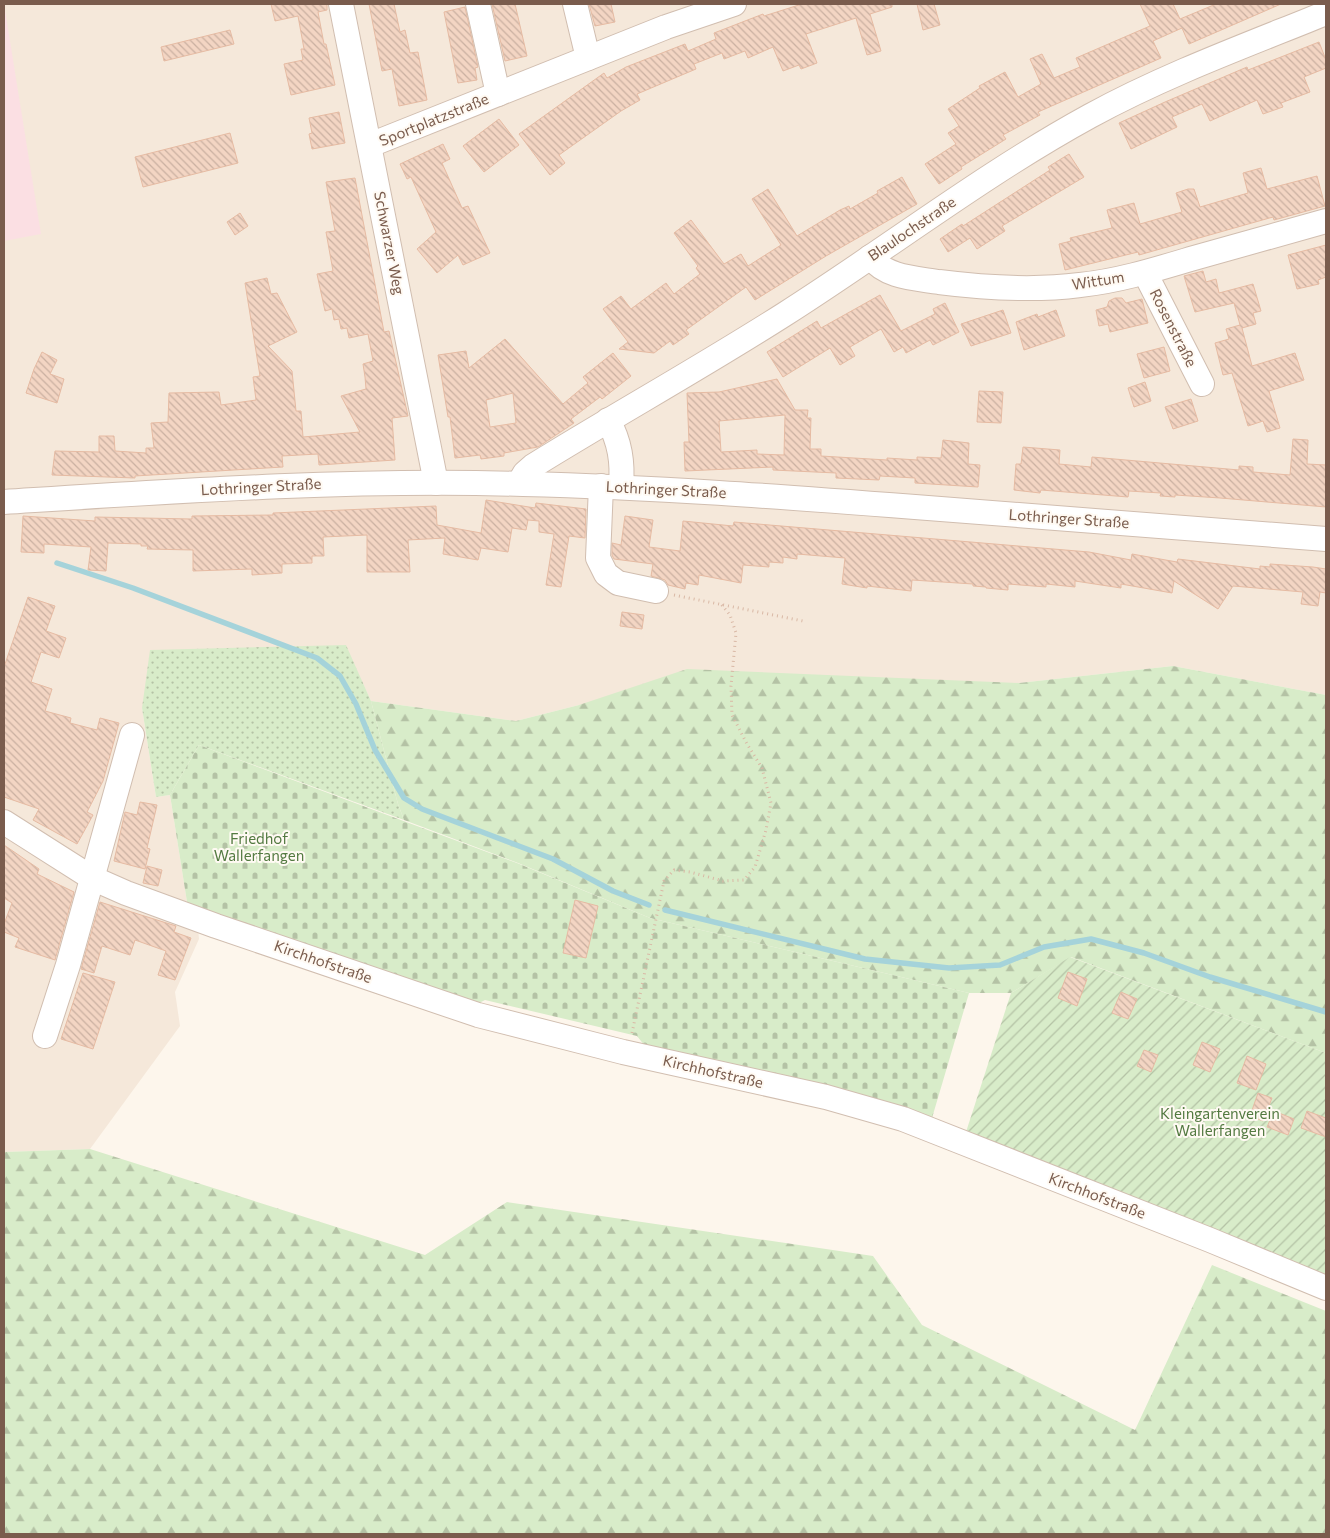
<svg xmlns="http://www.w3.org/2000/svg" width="1330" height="1538" font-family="Commissioner,sans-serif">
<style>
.residential{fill:#f5e8da}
.medical{fill:#fbdfe3}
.grass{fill:url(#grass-dots)}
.forest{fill:url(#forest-firs)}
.cemetery{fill:url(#cemetery-stones)}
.garden{fill:url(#garden-furrows)}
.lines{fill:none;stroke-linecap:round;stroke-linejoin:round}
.stream{stroke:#a5d3da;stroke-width:5.5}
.building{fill:url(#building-back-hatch);stroke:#e6bba3;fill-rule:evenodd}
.minor-casing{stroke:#d1beb0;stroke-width:26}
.path{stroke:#d9b8a5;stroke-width:3;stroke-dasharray:1 4;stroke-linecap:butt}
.minor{stroke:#fff;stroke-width:24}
.labels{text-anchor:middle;stroke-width:4;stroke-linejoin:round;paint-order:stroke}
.street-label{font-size:15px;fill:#7a5c4d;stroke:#fffaf3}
.park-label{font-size:15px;fill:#537a41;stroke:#fffaf3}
</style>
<defs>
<pattern id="grass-dots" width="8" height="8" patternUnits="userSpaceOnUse" patternTransform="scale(1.25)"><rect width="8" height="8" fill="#d8ecc9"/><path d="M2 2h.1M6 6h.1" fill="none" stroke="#b4c2a5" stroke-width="1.8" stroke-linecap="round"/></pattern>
<pattern id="forest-firs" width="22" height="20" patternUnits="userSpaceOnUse" patternTransform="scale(1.25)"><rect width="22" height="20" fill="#d8ecc9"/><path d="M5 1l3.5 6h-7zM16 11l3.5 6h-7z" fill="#b4c2a5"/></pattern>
<pattern id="cemetery-stones" width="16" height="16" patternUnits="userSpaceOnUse" patternTransform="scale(1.25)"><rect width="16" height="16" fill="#d8ecc9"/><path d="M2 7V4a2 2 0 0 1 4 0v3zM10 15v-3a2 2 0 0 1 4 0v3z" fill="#b4c2a5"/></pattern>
<pattern id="garden-furrows" width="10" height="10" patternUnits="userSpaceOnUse" patternTransform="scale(1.25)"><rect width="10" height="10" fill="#d8ecc9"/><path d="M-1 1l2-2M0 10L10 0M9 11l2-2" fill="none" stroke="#b4c2a5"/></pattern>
<pattern id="building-back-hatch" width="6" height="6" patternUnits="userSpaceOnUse" patternTransform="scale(1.25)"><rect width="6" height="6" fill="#f3d5c3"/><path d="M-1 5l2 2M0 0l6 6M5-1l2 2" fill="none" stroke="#cab0a1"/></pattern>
</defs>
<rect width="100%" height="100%" fill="#fdf6ec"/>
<polygon class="residential" points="4,4 1326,4 1326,695 1173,666 1019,683 579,705 516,721 371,701 345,645 142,708 156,797 170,795 187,902 196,908 199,939 175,992 180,1026 90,1149 4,1152"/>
<polygon class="medical" points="4,4 41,234 4,241"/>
<polygon class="grass" points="346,645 371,701 398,804 404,820 199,745 170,795 156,797 142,708 150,650"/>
<g class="forest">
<polygon points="1173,666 1326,695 1326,1053 1071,957 1011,993 969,993 650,918 518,863 404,820 398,804 371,701 516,721 579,705 687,669 1019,683"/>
<polygon points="90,1149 425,1255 507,1202 873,1256 922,1325 1135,1430 1212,1265 1326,1311 1326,1534 4,1534 4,1152"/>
</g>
<polygon class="cemetery" points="199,745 517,863 650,918 969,993 932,1118 876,1099 645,1046 637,1036 485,1000 479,1003 196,908 187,902 170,795"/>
<polygon class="garden" points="1070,957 1326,1053 1326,1276 966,1132 1011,993"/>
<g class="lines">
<g class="stream">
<polyline points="57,563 133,588 317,658 340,676 356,704 375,750 404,798 422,809 553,859 613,891 649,905"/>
<polyline points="665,910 865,959 949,968 1000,965 1044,947 1091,939 1144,953 1210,977 1326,1012"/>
</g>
</g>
<g class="building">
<polygon points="271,4 327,4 327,10 318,12 324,44 326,44 335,85 291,95 284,64 303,60 301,49 304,49 298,16 275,21"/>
<polygon points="369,4 394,4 400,32 405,30 410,53 418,52 427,100 399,106 392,69 382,71"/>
<polygon points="492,4 515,4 527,56 505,61"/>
<polygon points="589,4 611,4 615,22 595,26"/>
<polygon points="802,4 892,4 892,7 870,14 881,51 867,55 856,18 806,34 817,63 801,69 799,65 783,71 773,47 748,58 745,51 724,59 722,53 694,64 696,69 637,94 640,100 621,111 559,155 565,163 550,175 519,134 604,73 607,78 626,67 685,44 688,51 716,39 714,33 763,14 764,16"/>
<polygon points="917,4 934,4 940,25 923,30"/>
<polygon points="1140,4 1173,4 1180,19 1216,4 1281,4 1189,44 1182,28 1153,41 1161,58 1038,112 1040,115 1003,135 1006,139 961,167 962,169 939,184 925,164 956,144 948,133 959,126 948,109 980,88 979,86 1005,72 1018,97 1041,84 1030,59 1042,54 1054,78 1080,67 1076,58 1150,26"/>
<polygon points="465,7 478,67 475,68 477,80 458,83 444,12"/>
<polygon points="230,30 234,44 164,61 161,47"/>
<polygon points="1319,42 1326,60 1326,68 1304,77 1310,92 1281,103 1283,107 1263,114 1257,100 1210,121 1202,104 1172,117 1177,127 1131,149 1119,123 1165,102 1247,67 1248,70"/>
<polygon points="339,112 345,143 312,149 309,134 312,133 309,118"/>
<polygon points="499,119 519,145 484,172 463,146"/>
<polygon points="230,133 238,163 143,187 135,157"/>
<polygon points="443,144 450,159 442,163 462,208 468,206 490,253 463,265 458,255 437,273 417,249 436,232 411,177 407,179 400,164"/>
<polygon points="1069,154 1084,177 1002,226 1005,231 977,249 970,238 948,252 940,239 962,224 963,226 1050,170 1048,167"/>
<polygon points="1261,168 1267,189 1317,176 1325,206 1274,220 1273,217 1139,255 1138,252 1065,270 1059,244 1071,241 1070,238 1112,228 1107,210 1134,203 1140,224 1182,212 1176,193 1188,189 1194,189 1200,207 1248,193 1243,173"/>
<polygon points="902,177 917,204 826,256 755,300 746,287 686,330 689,334 673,345 670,341 654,353 619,349 628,342 603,309 621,296 631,309 666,283 674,294 700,274 696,268 698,266 674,233 691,220 724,264 741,254 748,266 781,245 752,199 768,189 797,236 840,210 849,206 850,209 878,193 877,191"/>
<polygon points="355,178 384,332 389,331 408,416 392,418 395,460 319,465 318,454 282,456 283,467 135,476 135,478 52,475 55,451 99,452 99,436 114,436 115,451 146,453 146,448 154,448 151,423 168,422 169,393 219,392 221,405 256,400 253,377 260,376 245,283 267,278 271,294 277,293 297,332 268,346 292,371 296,411 301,411 303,437 360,432 341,396 366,389 365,377 363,364 373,361 368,334 349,338 347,328 341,329 339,319 334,320 332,309 325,311 317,274 333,271 326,232 335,231 326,182"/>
<polygon points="240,213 248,226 235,235 227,222"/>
<polygon points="1326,245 1326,277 1318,280 1319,284 1297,289 1288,255"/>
<polygon points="1203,271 1206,282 1216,279 1219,293 1253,284 1261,311 1253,313 1256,324 1242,328 1252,366 1295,353 1304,380 1269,391 1280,428 1267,432 1263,421 1248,426 1232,373 1223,375 1215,343 1229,339 1226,329 1240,325 1234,303 1195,312 1184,276"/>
<polygon points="880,295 901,331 935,314 933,309 945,303 959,332 933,345 930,340 906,353 903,347 894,352 881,329 850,347 855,356 840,365 830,348 783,377 767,352 817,321 821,328"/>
<polygon points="1115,298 1122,298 1126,303 1142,299 1148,323 1110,332 1108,324 1099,326 1096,310 1107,307 1109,301"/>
<polygon points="1003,310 1011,333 971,346 961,324"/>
<polygon points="1056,310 1065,336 1024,350 1016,322 1037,314 1038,317"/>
<path d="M505 339 563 404 588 383 583 377 613 353 631 376 602 399 600 397 571 419 574 423 538 447 504 453V456L481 459 480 455 455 458 450 417H448L438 355 466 351 469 368ZM513 393 516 423 490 427 486 400Z"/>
<polygon points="1164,347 1170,371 1144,378 1137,354"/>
<polygon points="42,352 57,360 50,374 64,379 57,403 26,393 34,369"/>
<path d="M777 379 795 410H808L807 418H811L810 449H821V456L887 460V458L917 460V457L941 458 943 440 969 443 968 464 980 465 978 487 915 483V478L880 476 879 480 836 478V473L773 470V467L685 471 684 442H689L687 393 719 392ZM785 415 784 455 757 454V450L721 452 719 421Z"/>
<polygon points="1145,382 1151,401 1134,407 1128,388"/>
<polygon points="979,391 1003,392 1001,423 977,422"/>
<polygon points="1191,399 1198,421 1173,429 1165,407"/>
<polygon points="1293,439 1308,440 1307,464 1326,465 1326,507 1220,498 1175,495 1175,497 1160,496 1161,493 1129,491 1128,497 1041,490 1040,493 1014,490 1016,464 1021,464 1023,447 1060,450 1059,464 1091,467 1092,457 1239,470 1239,466 1253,467 1253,472 1290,475"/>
<polygon points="486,500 535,508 536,503 586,509 585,538 569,536 561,587 546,585 554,534 539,532 539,521 528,520 526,530 512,528 508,552 481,548 478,560 443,554 445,538 408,540 410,572 367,572 367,535 323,537 324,556 312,556 312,563 282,564 282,573 252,575 252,569 193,571 193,550 147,549 148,546 141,546 141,544 108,543 106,571 88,570 91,547 44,544 44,553 21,552 23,516 95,521 95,517 192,519 192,516 273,515 273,513 436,506 437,525 481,533"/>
<polygon points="625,516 653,520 649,547 680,551 683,521 733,526 734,522 1089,552 1131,560 1132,554 1177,562 1178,559 1260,569 1260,566 1270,567 1270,564 1313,567 1326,569 1326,593 1320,592 1318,606 1301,604 1303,592 1233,586 1218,609 1174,581 1172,593 1121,584 1121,588 1075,581 1075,587 1046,584 1046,587 1008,584 1008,590 986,588 986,587 973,586 973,584 912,580 911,591 867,586 867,588 842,584 845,558 797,554 797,559 783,557 783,563 769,562 769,567 743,565 741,583 699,575 698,585 686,583 685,589 668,585 665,580 651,576 653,564 614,559 612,555 612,543 621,545"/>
<polygon points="28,597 55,606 46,631 66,638 59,658 41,652 31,682 52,689 45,711 71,718 70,723 97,730 100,718 119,723 103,781 87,812 93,815 77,844 33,820 39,809 4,797 4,667"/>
<polygon points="622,612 644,615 642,629 620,626"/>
<polygon points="140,802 157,805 147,848 150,849 145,869 114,861 125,812 137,815"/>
<polygon points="4,845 39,869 37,874 74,892 55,960 15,947 19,938 4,932 4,924 12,903 4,898"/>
<polygon points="147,866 162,870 158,886 143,883"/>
<polygon points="575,900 598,906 586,958 563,953"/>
<polygon points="100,902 176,926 174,932 191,938 175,980 158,975 166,951 135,940 130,955 102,946 94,973 81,969"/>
<polygon points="1068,972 1087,979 1077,1006 1058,998"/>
<polygon points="83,973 115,982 93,1049 61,1039"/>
<polygon points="1121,992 1137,999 1128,1019 1112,1013"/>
<polygon points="1202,1042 1220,1049 1210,1072 1193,1065"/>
<polygon points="1144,1050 1158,1055 1151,1072 1137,1066"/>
<polygon points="1247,1056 1266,1064 1256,1090 1237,1083"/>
<polygon points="1258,1093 1272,1098 1263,1121 1250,1116"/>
<polygon points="1274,1111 1294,1119 1288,1135 1267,1127"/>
<polygon points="1307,1111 1326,1118 1326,1137 1301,1128"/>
</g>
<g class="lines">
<defs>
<g id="minor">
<polyline points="341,4 436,483"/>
<polyline points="478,4 498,94"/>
<polyline points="575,4 588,58"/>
<polyline points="370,145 666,27 734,4"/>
<path d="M870 257C887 278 914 278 939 282 986 288 1033 291 1080 285 1119 281 1157 269 1194 258 1238 246 1282 233 1326 221"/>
<polyline points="1145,273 1202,384"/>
<path d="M608 420C620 442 623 462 621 487"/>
<path d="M519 483 525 473 533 466C617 414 702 367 785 314 887 249 984 174 1090 116 1165 75 1247 45 1326 13"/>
<polyline points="601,486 598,558 606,574 618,583 656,591"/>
<path d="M4 502C177 491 349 479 523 484 653 487 784 497 915 507 1052 518 1189 529 1326 539"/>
<polyline points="4,822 92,878 126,893 216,926 478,1015 623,1052 826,1097 903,1119 1210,1240 1326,1288"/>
<polyline points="45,1036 68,965 132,735"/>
</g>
</defs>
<use href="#minor" class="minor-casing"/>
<g class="path">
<polyline points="674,595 803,621"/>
<polyline points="632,1033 664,881 674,870 690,872 723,881 744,880 755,867 766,830 771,803 762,768 747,744 732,715 731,686 736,633 730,615 721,604"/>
</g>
<use href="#minor" class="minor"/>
</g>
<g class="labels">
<g class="street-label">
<text transform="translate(434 120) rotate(-22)" y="5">Sportplatzstraße</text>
<text transform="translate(912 229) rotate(-34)" y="5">Blaulochstraße</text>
<text transform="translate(389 243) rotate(79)" y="5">Schwarzer Weg</text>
<text transform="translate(1098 281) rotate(-9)" y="5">Wittum</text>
<text transform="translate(1173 328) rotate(63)" y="5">Rosenstraße</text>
<text transform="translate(261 487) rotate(-3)" y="5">Lothringer Straße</text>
<text transform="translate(666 490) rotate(3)" y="5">Lothringer Straße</text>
<text transform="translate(1069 519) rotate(4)" y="5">Lothringer Straße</text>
<text transform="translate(323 962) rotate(19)" y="5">Kirchhofstraße</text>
<text transform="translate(713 1072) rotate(13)" y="5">Kirchhofstraße</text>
<text transform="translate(1097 1196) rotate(21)" y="5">Kirchhofstraße</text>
</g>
<g class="park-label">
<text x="259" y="844">Friedhof<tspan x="259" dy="17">Wallerfangen</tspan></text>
<text x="1220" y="1119">Kleingartenverein<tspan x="1220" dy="17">Wallerfangen</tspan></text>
</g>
</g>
<rect width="1330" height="1538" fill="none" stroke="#7a5c4d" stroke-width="10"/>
</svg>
